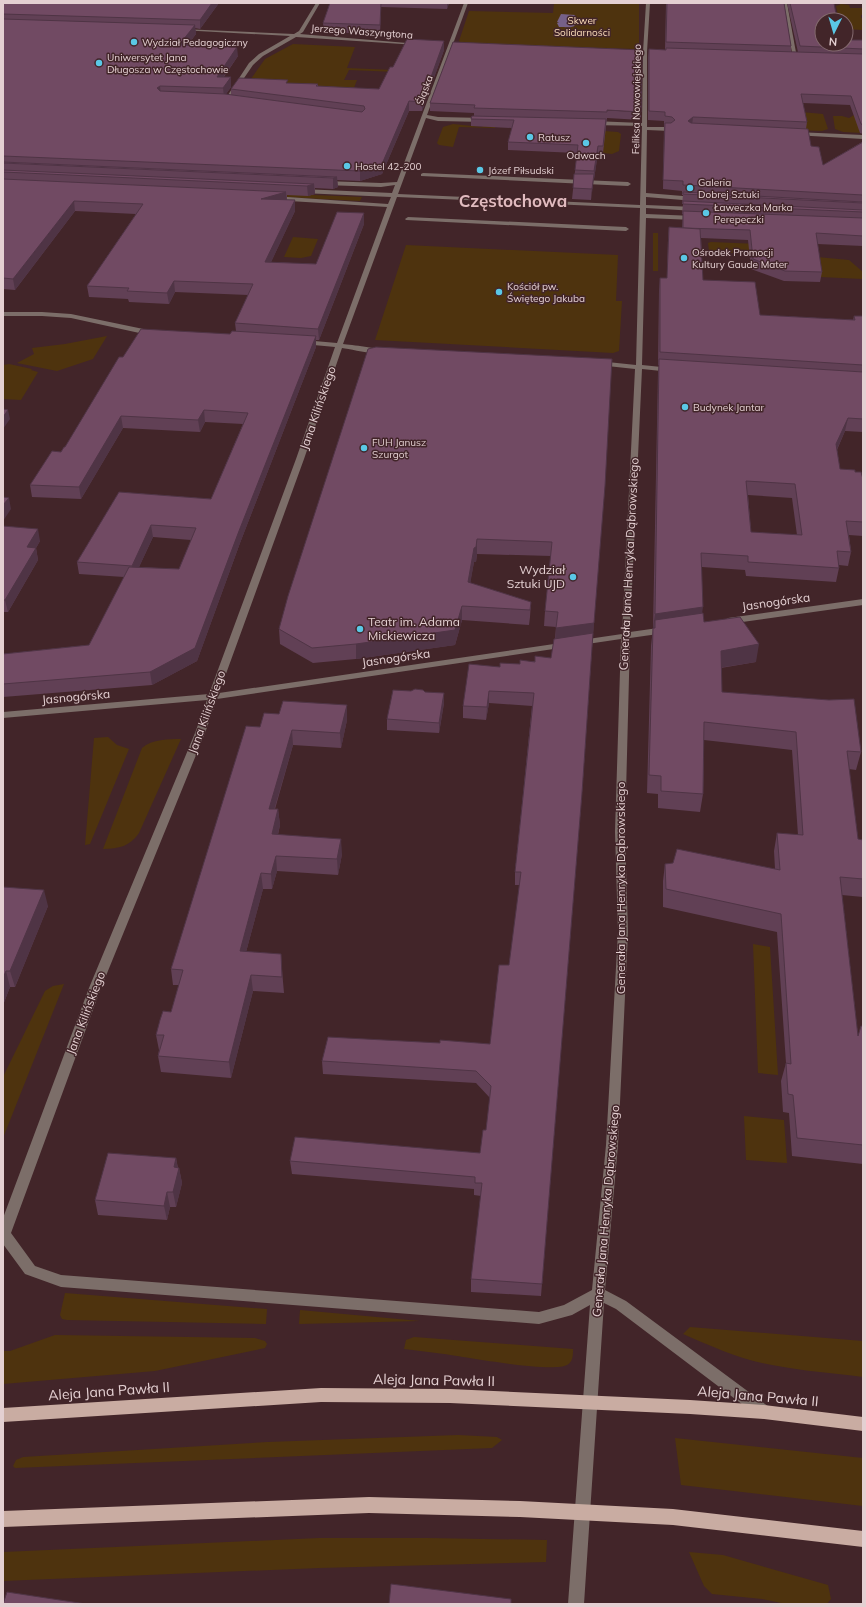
<svg xmlns="http://www.w3.org/2000/svg" width="866" height="1607" font-family="Mulish,sans-serif">
<style>
.green{fill:#4e330e}
.water{fill:#766188}
.lines{fill:none;stroke-linecap:round;stroke-linejoin:round}
.minor{fill:#7c6e69;fill-rule:evenodd}
.major{fill:#c9aca2;fill-rule:evenodd}
.wall{fill:#614055;fill-rule:evenodd}
.shaded-wall{fill:#4f3445}
.building{fill:#714a63;stroke:#4f3445;fill-rule:evenodd}
.poi-dot{fill:#5ac8e6;stroke:#422529;stroke-width:1.5}
.labels{text-anchor:middle;stroke-width:3;stroke-linejoin:round;paint-order:stroke}
.far-park-label{font-size:10px;fill:#fbddba;stroke:#422529}
.far-street-label{font-size:10px;fill:#e4d0d2;stroke:#422529}
.far-poi-label{font-size:10px;fill:#e4d0d2;stroke:#422529;text-anchor:start}
.street-label{font-size:12px;fill:#e4d0d2;stroke:#422529}
.poi-label{font-size:12px;fill:#e4d0d2;stroke:#422529;text-anchor:end}
.near-street-label{font-size:14px;fill:#e4d0d2;stroke:#422529}
.far-town-label{font-size:17px;font-weight:bold;fill:#e1bbbf;stroke:#422529}
</style>
<rect width="100%" height="100%" fill="#422529"/>
<g class="green">
<polygon points="554,3 639,3 639,47 635,49 463,44 459,41 469,11 553,13"/>
<polygon points="841,4 849,5 850,8 863,8 863,15 861,15 861,18 863,18 862,30 846,29 846,20 839,20 836,6"/>
<polygon points="293,44 355,47 347,68 416,71 421,73 349,70 344,80 357,80 352,93 248,83 265,59"/>
<polygon points="801,112 823,114 828,129 822,131 701,127"/>
<polygon points="854,115 863,133 843,132 835,129 833,116 842,116 849,118"/>
<polygon points="453,124 482,127 483,125 495,127 495,128 459,127 453,147 439,145 437,143 443,127"/>
<polygon points="574,129 618,132 621,134 619,151 612,154 603,153"/>
<polygon points="288,194 362,197 360,201 286,197"/>
<rect x="653" y="233" width="5" height="38"/>
<polygon points="293,237 318,239 311,256 301,258 284,257"/>
<polygon points="711,242 782,245 756,254 711,252 709,251 708,243"/>
<polygon points="406,245 618,255 616,301 622,301 619,351 613,353 375,340"/>
<polygon points="817,257 849,260 863,272 863,279 820,277"/>
<polygon points="107,336 93,359 57,371 17,363 34,354 32,348 65,344"/>
<polygon points="9,364 32,369 31,370 38,372 21,400 3,399 3,365"/>
<polygon points="108,737 117,745 129,749 90,844 85,845 94,738"/>
<path d="M181 739 139 833C130 846 119 849 103 849L142 748C152 739 169 739 181 739Z"/>
<polygon points="753,944 770,947 778,1075 758,1073"/>
<polygon points="64,984 3,1138 3,1077 45,991 53,986"/>
<polygon points="744,1116 784,1120 787,1163 746,1160"/>
<polygon points="65,1293 267,1309 266,1324 67,1320 62,1319 60,1315"/>
<polygon points="300,1310 420,1321 299,1324"/>
<path d="M690 1327 863 1341V1377C833 1373 802 1371 772 1365 741 1360 711 1346 683 1334Z"/>
<polygon points="55,1335 255,1338 265,1341 267,1344 265,1348 256,1350 155,1371 3,1384 3,1351 10,1351"/>
<path d="M414 1337 573 1349C573 1355 573 1362 567 1365 551 1373 466 1357 444 1354 431 1352 418 1351 404 1349L406 1340Z"/>
<polygon points="458,1435 497,1437 502,1440 492,1448 15,1468 13,1466 16,1460 23,1457 268,1442"/>
<polygon points="675,1438 863,1458 863,1506 681,1485"/>
<polygon points="319,1538 428,1538 547,1540 546,1562 319,1568 3,1581 3,1552"/>
<polygon points="689,1552 723,1555 828,1585 831,1599 827,1604 786,1604 762,1599 712,1594 704,1586"/>
</g>
<path class="water" d="M561 14 575 15C579 30 571 27 559 27L557 23 559 22H557Z"/>
<g class="lines">
<g class="minor">
<polygon points="316,3 320,3 303,32 300,34 419,44 417,45 296,37 263,56 253,65 229,100 233,102 231,103 224,101 249,63 259,54 290,36 180,30 182,29 294,34 299,31"/>
<path d="M464 3H468L427 115 438 117 485 118 488 120 485 122 438 121 426 118 398 194 640 205 642 126 593 125 590 123 593 121 642 123 643 52 646 3H650L647 52V127H670L673 129 670 131 647 130 646 193 695 197 698 199 695 201 646 197V205L695 207 698 209 695 211 646 208V214L694 216 697 218 694 220 646 218 642 365 671 368 674 370 671 372 642 369 630 632 665 627 669 630 665 633 630 638 625 832 628 932 618 1145 605 1290 626 1301 769 1407 771 1412 769 1417 764 1419 759 1417 616 1309 604 1303 584 1604H568L590 1305 572 1315 539 1324 61 1287 25 1274 3 1244V1218L89 988 195 733 207 700 3 718V712L209 694 296 459 335 347 303 344 300 342 303 340 337 343 387 207 273 200 270 198 273 196 388 204 391 197 302 193 299 191 302 189 392 193 395 185 381 187 325 185 322 183 325 181 381 183 397 182ZM397 197 640 208 636 365 598 361 595 363 598 365 635 369 622 634 219 693 304 459 342 348C351 349 376 356 383 351 380 348 351 345 343 344ZM621 639 615 832 618 932 606 1145 592 1290 564 1305 539 1312 61 1275 35 1266 11 1233 101 988 205 733 217 699Z"/>
<polygon points="783,3 787,3 797,58 795,59 793,58"/>
<polygon points="796,132 863,135 863,139 794,135 793,134"/>
<polygon points="423,173 628,182 631,184 628,186 421,176 421,174"/>
<polygon points="408,217 626,227 629,229 626,231 406,220 405,219"/>
<polygon points="3,312 42,312 71,314 153,331 156,333 153,335 144,334 71,318 42,316 3,316"/>
<polygon points="863,599 863,605 728,624 724,621 728,618"/>
</g>
<g class="major">
<polygon points="321,1388 450,1389 690,1400 764,1405 863,1417 863,1431 764,1419 690,1414 450,1403 321,1402 3,1422 3,1408"/>
<polygon points="369,1497 520,1501 673,1509 863,1531 863,1547 673,1525 520,1517 369,1513 3,1527 3,1511"/>
</g>
</g>
<g class="wall">
<path d="M3 3H219L200 29 195 28 196 34 187 46 238 56 224 77 231 87 226 94 231 95V89L288 83 318 84V86L379 89 393 67 444 50 422 111H409L382 174 360 181 337 180 338 187 333 189 315 188V194L308 196 287 195V200L295 211 271 262 316 264 364 213V224L319 340H316V347L240 543 197 661 152 685 3 697V654L89 645 124 577 79 574 77 562 119 492 211 499 243 424 205 422 200 432 123 428 81 499 32 497 30 485 65 447 123 357 230 334 236 331 235 323 248 295 175 292 169 304 129 302 128 299 89 297 87 286 136 214 75 211 15 290 3 289ZM153 537 191 540 179 569 139 567Z"/>
<polygon points="330,3 449,3 447,9 381,7 380,34 324,32 323,23"/>
<path d="M666 3H784L791 46V52H798L787 3H834L822 44 863 40V134L860 133 850 105 803 103 807 122 806 129 811 146 823 165 862 142V140L863 135V246L817 244 822 272 820 282 784 281 751 269 748 240 701 238 703 280 760 315 853 320 854 316H863V432L845 431 837 450 840 469 855 472 863 479V536L849 535 851 552 848 566 839 565V568L836 582 746 576 745 570 702 567V613L704 622 756 662 721 668 722 692 861 752 856 770 849 769 858 839 863 840V897L842 895 858 1036 863 1026V1164L792 1156 789 1113 783 1112 781 1081 786 1063 777 932 663 907V881L665 864 775 869 774 851 777 833 798 835 792 750 704 740 703 794 700 812 658 808V794L647 793 651 646 653 628H654H653L658 372 659 365H658L659 290 660 278H667L668 239 669 227 682 228 683 214H682L683 204H682L683 195H682V191L663 189 664 126V121L648 120V57L649 49 665 50ZM748 495 792 498 797 535 751 532Z"/>
<polygon points="430,103 641,112 641,120 607,118 603,153 598,153 594,179 593,179 591,200 572,199 577,153 508,150 508,142 512,128 471,126 471,119 474,116 474,113 430,111"/>
<polygon points="612,359 582,793 541,1296 471,1292 471,1279 481,1196 474,1195 474,1189 292,1174 290,1161 480,1153 486,1130 490,1098 476,1083 323,1074 322,1061 440,1043 490,1044 509,965 520,885 515,885 515,872 532,706 489,703 486,720 463,718 463,706 500,667 520,664 551,658 555,639 556,627 544,626 545,611 551,556 477,554 476,562 474,562 470,583 531,602 530,617 529,625 462,620 455,645 356,659 313,663 280,644 279,629"/>
<polygon points="3,526 40,541 36,548 38,560 8,612 3,612"/>
<polygon points="411,691 425,692 444,703 439,733 387,730 387,719"/>
<polygon points="347,720 341,748 293,745 275,809 278,809 280,825 278,835 342,854 338,875 277,871 272,889 263,889 246,952 282,970 284,993 253,991 231,1078 161,1072 158,1056 159,1050 156,1035 171,1012 179,985 173,985 171,969 260,727"/>
<polygon points="3,887 48,906 15,987 10,987 3,1005"/>
<polygon points="176,1158 178,1168 179,1168 182,1183 176,1207 170,1207 167,1220 98,1215 95,1200"/>
</g>
<g class="shaded-wall">
<polygon points="212,3 219,3 200,29 200,20"/>
<polygon points="381,3 381,7 380,34 380,25"/>
<polygon points="447,3 449,3 447,9"/>
<polygon points="195,25 196,34 180,54 179,45"/>
<polygon points="444,41 444,50 422,111 422,102"/>
<polygon points="237,47 238,56 217,86 217,77"/>
<polygon points="231,77 231,87 224,97 223,88"/>
<polygon points="160,86 161,96 157,88"/>
<polygon points="409,101 409,111 382,174 360,181 360,171"/>
<polygon points="693,117 692,126 688,121"/>
<polygon points="598,146 598,153 594,179 594,171"/>
<polygon points="594,174 593,186 591,200 592,189"/>
<polygon points="337,177 338,187 333,189 333,178"/>
<polygon points="314,184 315,194 308,196 307,186"/>
<polygon points="286,192 287,202 261,199"/>
<polygon points="295,200 295,211 266,273 265,262"/>
<polygon points="74,201 75,211 15,290 13,279"/>
<polygon points="364,213 364,224 319,340 318,329"/>
<polygon points="174,281 175,292 169,304 167,293"/>
<polygon points="316,336 316,347 240,543 197,661 152,685 150,672 239,531"/>
<polygon points="8,410 10,419 3,429 3,417"/>
<polygon points="204,410 205,422 200,432 198,420"/>
<polygon points="121,416 123,428 81,499 79,487"/>
<polygon points="848,418 845,431 833,458 836,444"/>
<polygon points="9,498 11,509 3,521 3,505"/>
<polygon points="151,525 153,537 134,578 132,566"/>
<polygon points="38,529 40,541 36,548 38,560 8,612 5,600 27,547"/>
<polygon points="477,539 477,554 476,562 474,562 468,597 468,582 474,548"/>
<polygon points="462,606 462,620 455,645 356,659 356,644"/>
<polygon points="703,607 701,621 655,620 654,628 653,628 655,614"/>
<polygon points="594,623 593,638 555,643 556,628"/>
<polygon points="759,644 756,662 718,668 721,651"/>
<polygon points="489,691 489,703 486,720 487,707"/>
<polygon points="444,693 444,703 439,733 439,723"/>
<polygon points="347,705 347,720 341,748 340,733"/>
<polygon points="292,730 293,745 270,824 269,809"/>
<polygon points="278,809 280,825 274,850 272,834"/>
<polygon points="341,839 342,854 338,875 337,859"/>
<polygon points="276,856 277,871 272,889 271,874"/>
<polygon points="261,873 263,889 242,967 240,951"/>
<polygon points="44,890 48,906 15,987 10,971"/>
<polygon points="6,971 10,987 3,1005 3,978"/>
<polygon points="251,975 253,991 231,1078 229,1062"/>
<polygon points="176,1158 178,1170 179,1168 182,1183 176,1207 173,1192 174,1167"/>
<polygon points="167,1192 170,1207 167,1220 164,1206"/>
</g>
<g class="building">
<polygon points="3,3 212,3 200,20 3,14"/>
<polygon points="330,3 381,3 380,25 323,23"/>
<polygon points="667,3 784,3 791,46 666,42"/>
<polygon points="790,3 834,3 837,20 822,20 822,44 846,44 846,40 863,40 863,49 800,46"/>
<polygon points="3,19 195,25 179,45 237,47 217,77 231,77 223,88 160,86 157,88 160,91 225,94 362,112 365,109 364,106 231,89 239,78 288,80 286,83 318,84 316,86 379,89 390,67 393,67 407,39 444,41 422,102 409,101 382,164 360,171 3,156"/>
<polygon points="453,42 642,50 641,112 607,110 607,112 474,108 475,105 430,103"/>
<polygon points="666,48 863,54 863,125 861,124 851,96 801,94 807,122 693,117 688,121 691,123 808,129 811,146 819,147 823,165 863,142 863,195 683,185 683,181 663,180 665,123 671,123 675,120 672,117 665,116 665,112 649,111 649,49 666,50"/>
<polygon points="472,116 606,119 603,146 598,146 594,171 575,170 578,145 508,142 514,120 471,119"/>
<polygon points="3,162 337,177 333,178 3,163"/>
<polygon points="3,170 314,184 307,186 3,172"/>
<polygon points="574,174 594,174 592,189 573,188"/>
<polygon points="3,179 286,192 261,199 295,200 265,262 316,264 337,212 364,213 318,329 235,323 253,284 174,281 167,293 127,291 129,288 87,286 143,204 74,201 13,279 3,278"/>
<polygon points="683,192 863,202 863,203 683,194"/>
<polygon points="683,201 863,210 863,212 683,204"/>
<polygon points="683,211 863,218 863,236 816,233 822,272 785,271 753,259 750,230 683,228"/>
<polygon points="669,227 700,229 703,280 755,282 760,315 855,320 854,316 863,316 863,365 660,352 660,278 667,278"/>
<polygon points="141,329 230,334 232,331 316,336 239,531 195,648 150,672 3,684 3,654 89,645 129,567 179,569 196,528 151,525 132,566 77,562 119,492 211,499 248,413 204,410 198,420 121,416 79,487 30,485 52,451 61,452 64,447 65,447 119,357 123,357"/>
<polygon points="376,347 612,359 605,486 594,623 556,628 558,612 545,611 552,542 477,539 476,547 474,548 468,582 531,602 530,610 462,606 455,630 356,644 312,648 279,629 288,596 368,349"/>
<path d="M659 359 863 372V419L848 418 836 444 840 469 855 470V472H861L863 479V522L846 521 851 552 837 551 839 568 748 562V556L701 553 703 607 655 614ZM746 481 795 484 802 535 751 532Z"/>
<polygon points="3,409 8,410 3,417"/>
<polygon points="3,497 9,498 3,505"/>
<polygon points="3,526 38,529 27,547 36,548 5,600 3,600"/>
<polygon points="703,613 704,622 740,617 759,644 721,651 722,692 829,700 854,699 861,752 847,751 858,839 863,840 863,879 840,877 858,1036 861,1026 863,1026 863,1145 797,1138 793,1095 788,1094 786,1063 791,1064 781,914 666,889 665,864 673,863 677,849 780,870 777,833 803,835 796,732 704,722 703,794 661,791 661,776 649,775 653,628 655,628 655,620"/>
<polygon points="593,633 582,793 542,1284 471,1279 482,1183 475,1183 475,1177 290,1161 295,1137 480,1153 483,1130 486,1130 491,1086 476,1071 322,1061 328,1037 440,1043 440,1040 490,1044 499,965 509,965 521,872 515,872 534,693 489,691 487,707 463,706 469,664 500,667 500,663 520,664 520,660 535,662 535,656 551,658 554,639"/>
<polygon points="415,689 423,690 425,692 444,693 439,723 387,719 393,690 411,691"/>
<polygon points="283,701 347,705 340,733 292,730 269,809 278,809 272,834 341,839 337,859 276,856 271,874 261,873 240,951 281,954 282,977 251,975 229,1062 158,1056 164,1035 156,1035 160,1020 163,1011 171,1012 183,970 171,969 246,726 260,727 264,713 279,714"/>
<polygon points="3,887 44,890 10,971 6,971 3,978"/>
<polygon points="108,1153 176,1158 174,1167 179,1168 173,1192 167,1192 164,1206 95,1200"/>
<polygon points="391,1584 511,1599 511,1604 389,1604"/>
<polygon points="7,1592 86,1604 3,1604"/>
</g>
<g class="poi-dot">
<circle cx="134" cy="42" r="4"/>
<circle cx="99" cy="63" r="4"/>
<circle cx="530" cy="137" r="4"/>
<circle cx="586" cy="143" r="4"/>
<circle cx="347" cy="166" r="4"/>
<circle cx="480" cy="170" r="4"/>
<circle cx="690" cy="188" r="4"/>
<circle cx="706" cy="213" r="4"/>
<circle cx="684" cy="258" r="4"/>
<circle cx="499" cy="292" r="4"/>
<circle cx="685" cy="407" r="4"/>
<circle cx="364" cy="448" r="4"/>
<circle cx="573" cy="577" r="4"/>
<circle cx="360" cy="629" r="4"/>
</g>
<g class="labels">
<g class="far-park-label">
<text x="582" y="24">Skwer<tspan x="582" dy="12">Solidarności</tspan></text>
</g>
<g class="far-street-label">
<text transform="translate(362 31) rotate(4)" y="4">Jerzego Waszyngtona</text>
<text transform="translate(424 90) rotate(-70)" y="4">Śląska</text>
<text transform="translate(636 99) rotate(-89)" y="4">Feliksa Nowowiejskiego</text>
</g>
<g class="far-poi-label">
<text x="142" y="46">Wydział Pedagogiczny</text>
<text x="107" y="61">Uniwersytet Jana<tspan x="107" dy="12">Długosza w Częstochowie</tspan></text>
<text x="538" y="141">Ratusz</text>
<text x="586" y="159" text-anchor="middle">Odwach</text>
<text x="355" y="170">Hostel 42-200</text>
<text x="488" y="174">Józef Piłsudski</text>
<text x="698" y="186">Galeria<tspan x="698" dy="12">Dobrej Sztuki</tspan></text>
<text x="714" y="211">Ławeczka Marka<tspan x="714" dy="12">Perepeczki</tspan></text>
<text x="692" y="256">Ośrodek Promocji<tspan x="692" dy="12">Kultury Gaude Mater</tspan></text>
<text x="507" y="290">Kościół pw.<tspan x="507" dy="12">Świętego Jakuba</tspan></text>
<text x="693" y="411">Budynek Jantar</text>
<text x="372" y="446">FUH Janusz<tspan x="372" dy="12">Szurgot</tspan></text>
</g>
<g class="street-label">
<text transform="translate(318 408) rotate(-71)" y="4">Jana Kilińskiego</text>
<text transform="translate(629 564) rotate(-87)" y="4">Generała Jana Henryka Dąbrowskiego</text>
<text transform="translate(776 602) rotate(-8)" y="4">Jasnogórska</text>
<text transform="translate(396 658) rotate(-8)" y="4">Jasnogórska</text>
<text transform="translate(76 697) rotate(-5)" y="4">Jasnogórska</text>
<text transform="translate(207 712) rotate(-70)" y="4">Jana Kilińskiego</text>
<text transform="translate(621 888) rotate(-90)" y="4">Generała Jana Henryka Dąbrowskiego</text>
<text transform="translate(86 1013) rotate(-69)" y="4">Jana Kilińskiego</text>
<text transform="translate(606 1211) rotate(-85)" y="4">Generała Jana Henryka Dąbrowskiego</text>
</g>
<g class="poi-label">
<text x="565" y="574">Wydział<tspan x="565" dy="14">Sztuki UJD</tspan></text>
<text x="368" y="626" text-anchor="start">Teatr im. Adama<tspan x="368" dy="14">Mickiewicza</tspan></text>
</g>
<g class="near-street-label">
<text transform="translate(434 1380) rotate(1)" y="5">Aleja Jana Pawła II</text>
<text transform="translate(109 1391) rotate(-4)" y="5">Aleja Jana Pawła II</text>
<text transform="translate(758 1396) rotate(5)" y="5">Aleja Jana Pawła II</text>
</g>
<g class="far-town-label">
<text x="513" y="207">Częstochowa</text>
</g>
</g>
<rect width="866" height="1607" fill="none" stroke="#e4d0d2" stroke-width="8"/>
<g transform="translate(834 32) rotate(185)"><circle r="19" fill="#422529" stroke="#83696d"/>
<path d="M0-3L7 15L0 10L-7 15Z" fill="#5ac8e6"/>
<text y="-6" font-size="11" font-weight="bold" text-anchor="middle" fill="#e4d0d2">N</text>
</g>
</svg>
